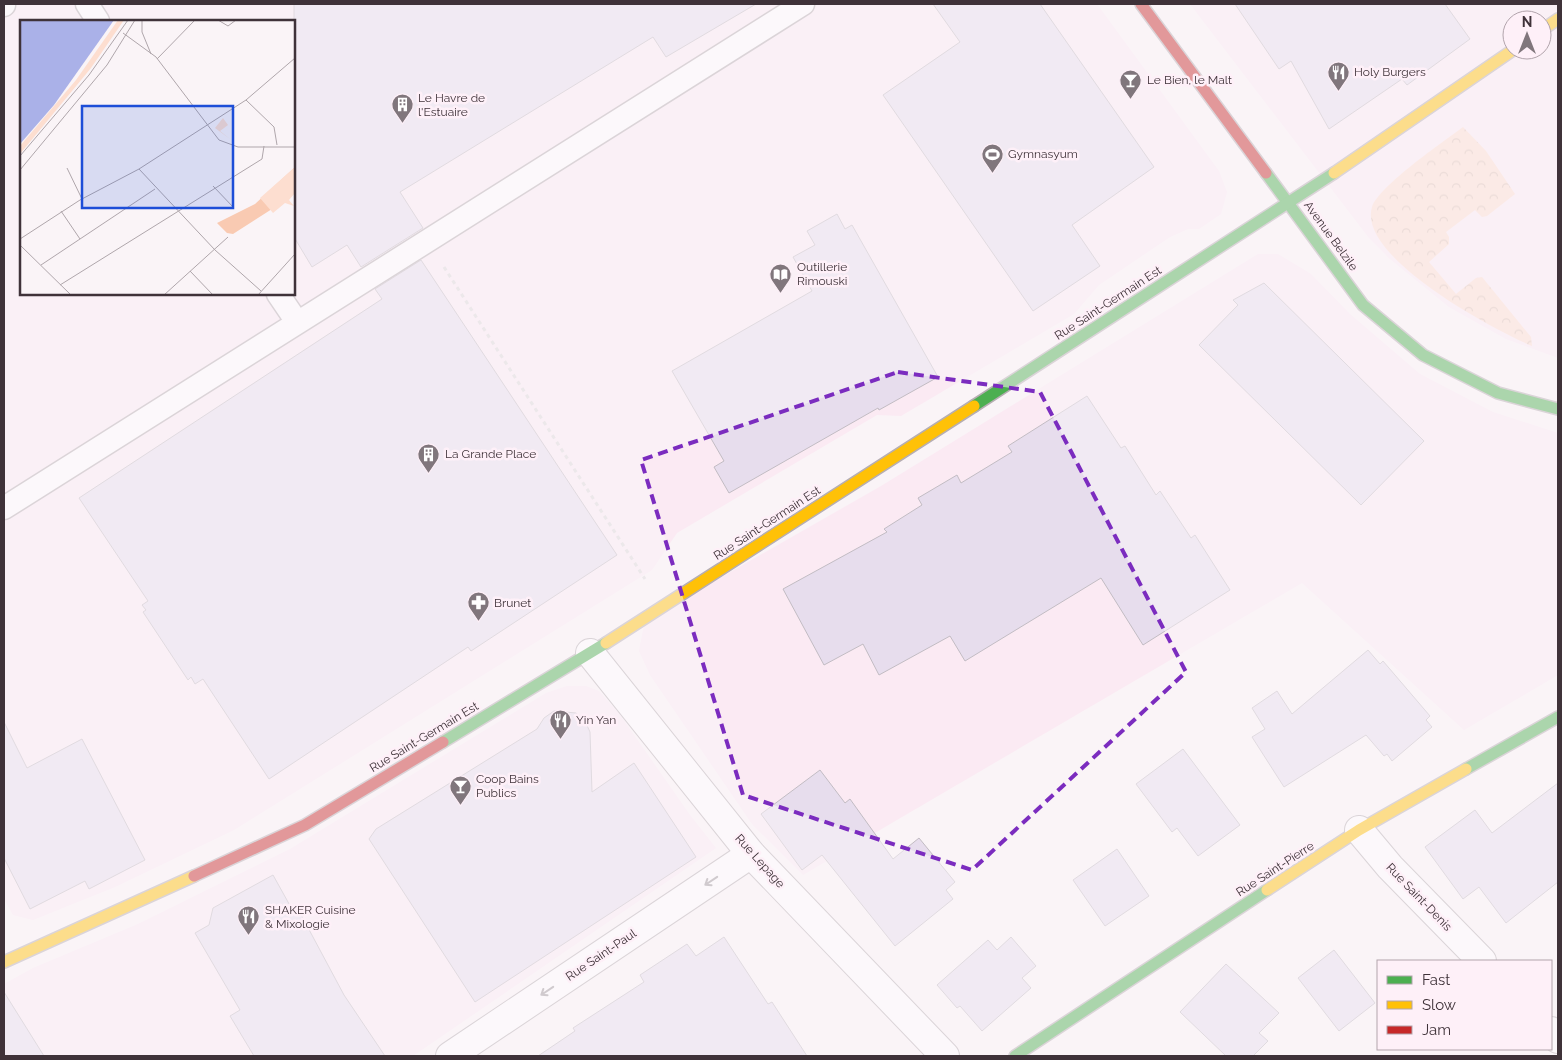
<svg xmlns="http://www.w3.org/2000/svg" width="1562" height="1060" font-family="Raleway,sans-serif">
<style>
.built{fill:#fbeaf3;fill-rule:evenodd}
.park{fill:url(#park-crowns)}
.building{fill:#e7dded;stroke:#c2bcc3}
.lines{fill:none;stroke-linecap:round;stroke-linejoin:round}
.lane-casing{stroke:#b6aeb2;stroke-width:25}
.street-casing{stroke:#b6aeb2;stroke-width:30}
.fast-casing{stroke:#b6aeb2;stroke-width:14}
.slow-casing{stroke:#b6aeb2;stroke-width:14}
.jam-casing{stroke:#b6aeb2;stroke-width:14}
.path{stroke:#dbd9da;stroke-width:3;stroke-dasharray:4 4;stroke-linecap:butt}
.lane{stroke:#fefdfe;stroke-width:22}
.street{stroke:#fefdfe;stroke-width:28}
.fast{stroke:#4caf50;stroke-width:11}
.slow{stroke:#ffc107;stroke-width:11}
.jam{stroke:#c62828;stroke-width:11}
.oneway{stroke:#9e989c}
.marked{fill:none;stroke:#7b2cbf;stroke-width:4;stroke-dasharray:10 6;stroke-linejoin:round}
.labels{text-anchor:middle;stroke-width:5;stroke-linejoin:round;paint-order:stroke}
.poi-label{font-size:12px;fill:#3f3239;stroke:#fef0f8;text-anchor:start}
.street-label{font-size:12px;fill:#3f3239;stroke:#fef0f8}
.inset-road{fill:none;stroke:#afa6ab;stroke-width:1}
.view{fill:#1d4ed8;fill-opacity:0.15;stroke:#1d4ed8;stroke-width:2.5}
.inset-edge{fill:none;stroke:#3f3239;stroke-width:2.5}
</style>
<defs>
<pattern id="park-crowns" width="20" height="18" patternUnits="userSpaceOnUse" patternTransform="scale(1.25)"><rect width="20" height="18" fill="#fdded0"/><path d="M2 6a3 3 0 1 1 6 0M12 15a3 3 0 1 1 6 0" fill="none" stroke="#dabfb3"/></pattern>
</defs>
<rect width="100%" height="100%" fill="#faf4f7"/>
<g class="built">
<path d="M4 4H1097L1219 171 1227 192 1221 214 1199 229H1188L1170 237 1099 285 1074 314 901 416 877 415 677 533 652 570 234 830 115 887 33 920 13 915 4 899ZM21 21H294V294H21Z"/>
<path d="M1190 4H1558V358L1506 339 1449 307 1390 259 1369 238ZM1512 20H1542V50H1512Z"/>
<polygon points="1258,254 1278,254 1311,274 1350,314 1420,374 1493,412 1558,433 1558,675 1464,730 1302,583 803,875 752,824 650,675 639,651 644,625 685,598 881,486"/>
<polygon points="567,686 586,686 599,691 620,715 690,815 716,848 413,1056 4,1056 4,984 33,968 138,924 290,849 546,693"/>
</g>
<path class="park" d="M1463 127 1486 151 1515 194 1487 216 1482 217 1475 210 1446 232 1449 237V244L1429 262 1456 294 1476 278 1482 277 1531 337 1532 346C1494 330 1357 257 1372 207 1379 186 1443 142 1463 127Z"/>
<g class="building">
<polygon points="294,4 756,4 666,57 653,37 400,192 423,228 361,267 347,245 312,267 294,237"/>
<polygon points="933,4 1040,4 1154,167 1072,225 1100,266 1033,311 883,95 960,42"/>
<polygon points="1235,4 1445,4 1470,39 1407,85 1402,79 1329,129 1291,61 1279,69"/>
<polygon points="837,214 845,229 852,225 938,377 879,410 878,408 729,493 714,467 724,461 672,371 812,291 793,257 815,245 807,231"/>
<polygon points="421,260 617,555 471,651 468,647 269,779 203,679 195,684 191,677 188,680 143,612 146,610 142,605 148,601 79,498 382,299 375,289"/>
<polygon points="1264,283 1424,441 1361,505 1199,345 1238,305 1233,300"/>
<polygon points="1087,396 1121,448 1125,446 1156,495 1160,491 1191,538 1195,535 1230,590 1143,645 1101,578 965,661 950,636 879,675 863,644 824,665 783,589 887,532 884,529 922,505 918,498 957,475 961,483 1012,452 1008,446"/>
<polygon points="1368,650 1380,664 1383,661 1430,716 1426,720 1432,727 1392,761 1387,754 1384,756 1366,735 1284,787 1252,737 1265,729 1252,708 1277,691 1292,714"/>
<polygon points="554,711 576,713 585,721 590,732 592,792 634,763 696,857 475,1002 369,839 376,829 537,729 544,718"/>
<polygon points="4,722 27,768 82,739 145,860 89,889 85,881 30,909 4,858"/>
<polygon points="1183,749 1240,825 1198,856 1177,828 1172,832 1136,784"/>
<polygon points="820,770 845,803 850,799 893,859 919,838 955,882 946,890 953,899 895,946 822,855 802,870 761,814"/>
<polygon points="1558,783 1558,882 1506,923 1479,887 1463,899 1425,847 1475,810 1492,833"/>
<polygon points="1117,849 1149,896 1105,926 1073,880"/>
<polygon points="273,875 293,911 298,909 344,995 385,1056 254,1056 230,1016 240,1010 195,933 209,925 213,908"/>
<polygon points="724,937 768,1004 772,1002 807,1056 538,1056 575,1031 573,1028 644,982 640,975 687,944 696,956"/>
<polygon points="1011,937 1036,966 1022,978 1031,988 982,1031 960,1006 957,1008 937,985 988,940 997,950"/>
<polygon points="1334,950 1375,1003 1339,1031 1298,978"/>
<polygon points="1226,964 1279,1013 1259,1033 1268,1041 1253,1056 1226,1056 1180,1012"/>
<polygon points="4,992 44,1056 4,1056"/>
</g>
<g class="lines">
<defs>
<g id="lane">
<polyline points="87,4 98,21"/>
<polyline points="4,5 4,4"/>
<polyline points="278,294 297,322"/>
<polyline points="4,508 803,4"/>
</g>
<g id="street">
<polyline points="590,653 751,854 945,1056"/>
<polyline points="1359,830 1390,867 1482,961"/>
<polyline points="1551,1031 1558,1039"/>
<polyline points="450,1056 751,854"/>
</g>
<g id="fast">
<polyline points="1266,173 1363,305 1423,355 1498,393 1558,409"/>
<polyline points="974,406 1334,173"/>
<polyline points="443,742 606,643"/>
<polyline points="1466,769 1558,717"/>
<polyline points="1015,1056 1267,890"/>
</g>
<g id="slow">
<polyline points="1542,30 1558,19"/>
<polyline points="1334,173 1513,50"/>
<polyline points="606,643 974,406"/>
<polyline points="1267,890 1359,830 1466,769"/>
<polyline points="4,962 194,876"/>
</g>
<g id="jam">
<polyline points="1141,4 1266,173"/>
<polyline points="194,876 305,825 443,742"/>
</g>
</defs>
<use href="#lane" class="lane-casing"/>
<use href="#street" class="street-casing"/>
<use href="#fast" class="fast-casing"/>
<use href="#slow" class="slow-casing"/>
<use href="#jam" class="jam-casing"/>
<polyline class="path" points="444,267 645,579"/>
<use href="#lane" class="lane"/>
<use href="#street" class="street"/>
<use href="#fast" class="fast"/>
<use href="#slow" class="slow"/>
<use href="#jam" class="jam"/>
</g>
<defs><path id="oneway-shaft" d="M-6 0H5M1.5-3L5.5 0L1.5 3" fill="none" stroke-width="1.6" stroke-linecap="round" stroke-linejoin="round" transform="scale(1.25)"/></defs>
<g class="oneway">
<use href="#oneway-shaft" transform="translate(711 881) rotate(146)"/>
<use href="#oneway-shaft" transform="translate(547 991) rotate(146)"/>
</g>
<path d="M0 0H1562V1060H0ZM898 372 1040 392 1186 672 972 870 743 795 641 460Z" fill="#faf4f7" fill-opacity=".55" fill-rule="evenodd"/>
<path class="marked" d="M898 372 1040 392 1186 672 972 870 743 795 641 460Z"/>
<defs>
<symbol id="restaurant-pin" viewBox="-11 -11 22 30"><path d="M0 17L-7.5 6A9.5 9.5 0 1 1 7.5 6Z" fill="#80767c" stroke="#fef0f8"/><path d="M-5-6h1v4h1v-4h1v4h1v-4h1v5L-1.5 .5V6h-2V.5L-5-1ZM5-6V6H3V1.5H1.5Q1.5-4 5-6Z" fill="#fff"/></symbol>
<symbol id="bar-pin" viewBox="-11 -11 22 30"><path d="M0 17L-7.5 6A9.5 9.5 0 1 1 7.5 6Z" fill="#80767c" stroke="#fef0f8"/><path d="M-6-5H6L.8 .8V4.5H3.5V6h-7V4.5H-.8V.8Z" fill="#fff"/></symbol>
<symbol id="building-pin" viewBox="-11 -11 22 30"><path d="M0 17L-7.5 6A9.5 9.5 0 1 1 7.5 6Z" fill="#80767c" stroke="#fef0f8"/><path d="M-4-6H4V6H1V3H-1V6H-4ZM-2.5-4.3h1.7v1.8h-1.7ZM.8-4.3h1.7v1.8H.8ZM-2.5-1h1.7V.8h-1.7ZM.8-1h1.7V.8H.8Z" fill="#fff"/></symbol>
<symbol id="stadium-pin" viewBox="-11 -11 22 30"><path d="M0 17L-7.5 6A9.5 9.5 0 1 1 7.5 6Z" fill="#80767c" stroke="#fef0f8"/><path d="M0-5a6.5 5 0 1 0 0 10a6.5 5 0 1 0 0-10ZM-3.5-1.8h7v3.6h-7Z" fill="#fff"/></symbol>
<symbol id="library-pin" viewBox="-11 -11 22 30"><path d="M0 17L-7.5 6A9.5 9.5 0 1 1 7.5 6Z" fill="#80767c" stroke="#fef0f8"/><path d="M-6-4Q-3-5.5-.7-3.5V5Q-3 3-6 4ZM6-4Q3-5.5 .7-3.5V5Q3 3 6 4Z" fill="#fff"/></symbol>
<symbol id="pharmacy-pin" viewBox="-11 -11 22 30"><path d="M0 17L-7.5 6A9.5 9.5 0 1 1 7.5 6Z" fill="#80767c" stroke="#fef0f8"/><path d="M-2-6h4v4h4v4h-4v4h-4v-4h-4v-4h4Z" fill="#fff"/></symbol>
</defs>
<g fill-rule="evenodd">
<use href="#restaurant-pin" x="1326" y="60" width="25" height="34"/>
<use href="#bar-pin" x="1118" y="68" width="25" height="34"/>
<use href="#building-pin" x="390" y="92" width="25" height="34"/>
<use href="#stadium-pin" x="980" y="142" width="25" height="34"/>
<use href="#library-pin" x="768" y="262" width="25" height="34"/>
<use href="#building-pin" x="416" y="442" width="25" height="34"/>
<use href="#pharmacy-pin" x="466" y="590" width="25" height="34"/>
<use href="#restaurant-pin" x="548" y="708" width="25" height="34"/>
<use href="#bar-pin" x="448" y="774" width="25" height="34"/>
<use href="#restaurant-pin" x="236" y="904" width="25" height="34"/>
</g>
<g class="labels">
<g class="poi-label">
<text x="1354" y="76">Holy Burgers</text>
<text x="1147" y="84">Le Bien, le Malt</text>
<text x="418" y="102">Le Havre de<tspan x="418" dy="14">l'Estuaire</tspan></text>
<text x="1008" y="158">Gymnasyum</text>
<text x="797" y="271">Outillerie<tspan x="797" dy="14">Rimouski</tspan></text>
<text x="445" y="458">La Grande Place</text>
<text x="494" y="607">Brunet</text>
<text x="576" y="724">Yin Yan</text>
<text x="476" y="783">Coop Bains<tspan x="476" dy="14">Publics</tspan></text>
<text x="265" y="914">SHAKER Cuisine<tspan x="265" dy="14">&amp; Mixologie</tspan></text>
</g>
<g class="street-label">
<text transform="translate(1331 236) rotate(54)" y="4">Avenue Belzile</text>
<text transform="translate(1108 303) rotate(-33)" y="4">Rue Saint-Germain Est</text>
<text transform="translate(767 523) rotate(-33)" y="4">Rue Saint-Germain Est</text>
<text transform="translate(424 737) rotate(-31)" y="4">Rue Saint-Germain Est</text>
<text transform="translate(760 861) rotate(48)" y="4">Rue Lepage</text>
<text transform="translate(1275 869) rotate(-33)" y="4">Rue Saint-Pierre</text>
<text transform="translate(1419 897) rotate(46)" y="4">Rue Saint-Denis</text>
<text transform="translate(601 955) rotate(-34)" y="4">Rue Saint-Paul</text>
</g>
</g>
<g transform="translate(20 20)">
<rect width="275" height="275" fill="#faf4f7"/>
<path d="M275 147 252 189 213 214 207 213 197 203 235 184Z" fill="#f9cab2"/>
<path d="M98 0H104L71 48 0 134V126L56 60ZM203 98 208 105 200 111 210 119 195 108ZM275 147V173L269 180 274 186 265 183 253 193 240 178Z" fill="#fdded0"/>
<path d="M0 0H94L34 85 0 124Z" fill="#aab1e8"/>
<path class="inset-road" d="M122 0V12L131 34M198 0 208 6 216 0M103 13 136 37 199 120 218 127H275M137 39 175 0M226 80 254 107 257 125M0 136 69 55 108 0M47 148 62 179M119 149 195 230 241 271M0 150 87 45 115 0M193 166 214 188M41 191 60 219M0 219 60 180 119 149 226 80 275 38M0 225 51 275M21 245 135 169M170 251 193 275M40 265 242 139 244 126M144 275 208 217M238 275 275 234"/>
<path class="view" d="M62 86H213V188H62Z"/>
<rect width="275" height="275" class="inset-edge"/>
</g>
<rect width="1562" height="1060" fill="none" stroke="#3f3239" stroke-width="10"/>
<rect x="1377" y="960" width="175" height="90" fill="#fef0f8" stroke="#b2a4ac"/>
<rect x="1387" y="976" width="25" height="8" fill="#4caf50" stroke="#b2a4ac"/>
<text x="1422" y="985" font-size="15" fill="#3f3239">Fast</text>
<rect x="1387" y="1001" width="25" height="8" fill="#ffc107" stroke="#b2a4ac"/>
<text x="1422" y="1010" font-size="15" fill="#3f3239">Slow</text>
<rect x="1387" y="1026" width="25" height="8" fill="#c62828" stroke="#b2a4ac"/>
<text x="1422" y="1035" font-size="15" fill="#3f3239">Jam</text>
<g transform="translate(1527 35)"><circle r="24" fill="#fef0f8" stroke="#b2a4ac"/>
<path d="M0-4L9 19L0 12L-9 19Z" fill="#80767c"/>
<text y="-8" font-size="14" font-weight="bold" text-anchor="middle" fill="#3f3239">N</text>
</g>
</svg>
